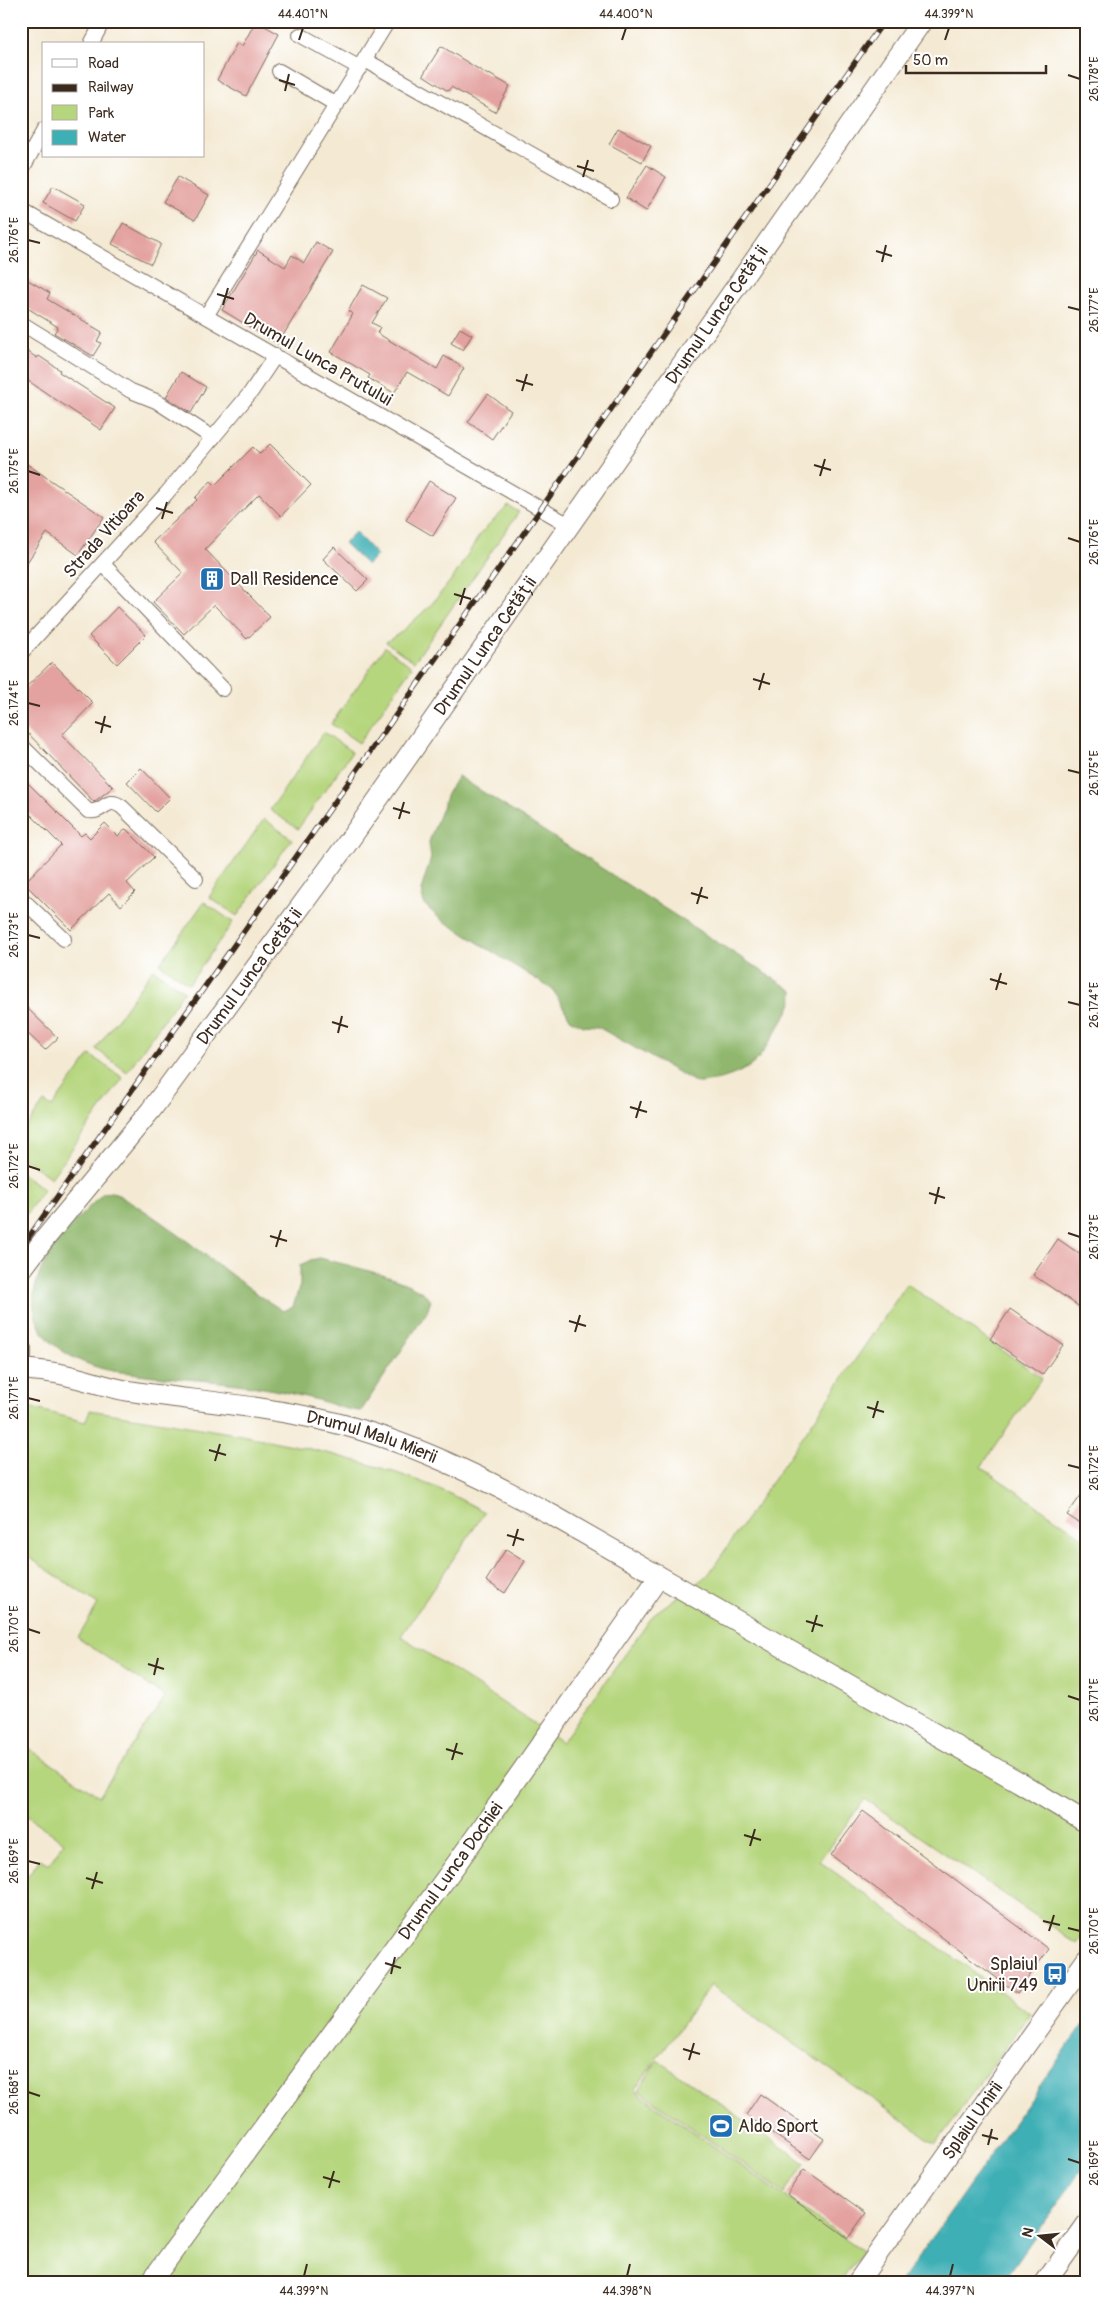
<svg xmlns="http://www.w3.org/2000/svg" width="1108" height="2304" font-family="Pangolin,sans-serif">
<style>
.green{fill:#b6d67e;stroke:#78804e}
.forest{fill:#90b76d;stroke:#667046}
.water{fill:#3eafb5;stroke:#3c6c6a}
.building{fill:#e3a19f}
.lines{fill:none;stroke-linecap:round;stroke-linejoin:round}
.street-casing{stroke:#7c6d5e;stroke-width:16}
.secondary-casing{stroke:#7c6d5e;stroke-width:22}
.street{stroke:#fff;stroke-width:14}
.secondary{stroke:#fff;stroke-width:20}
.rail-casing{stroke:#3b2a1e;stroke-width:5.5}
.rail{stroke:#fff;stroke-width:4;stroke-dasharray:11;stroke-linecap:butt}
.ticks{fill:none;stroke:#3b2a1e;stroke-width:2}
.labels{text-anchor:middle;stroke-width:4;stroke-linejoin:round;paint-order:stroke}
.street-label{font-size:18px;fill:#3b2a1e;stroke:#fff}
.poi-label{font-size:18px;fill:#3b2a1e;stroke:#fff;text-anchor:start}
.neatline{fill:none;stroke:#3b2a1e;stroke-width:2}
.ticks-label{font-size:12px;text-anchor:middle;fill:#3b2a1e}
</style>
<rect width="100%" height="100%" fill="#fff"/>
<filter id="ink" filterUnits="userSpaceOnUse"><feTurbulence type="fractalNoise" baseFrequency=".02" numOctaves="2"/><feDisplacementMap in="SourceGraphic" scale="10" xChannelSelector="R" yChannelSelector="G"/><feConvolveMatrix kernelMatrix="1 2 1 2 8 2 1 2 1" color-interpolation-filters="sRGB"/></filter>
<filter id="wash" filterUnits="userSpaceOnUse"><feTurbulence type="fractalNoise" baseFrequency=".0096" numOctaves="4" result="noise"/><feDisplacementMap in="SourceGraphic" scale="20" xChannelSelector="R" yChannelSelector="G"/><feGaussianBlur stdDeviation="1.12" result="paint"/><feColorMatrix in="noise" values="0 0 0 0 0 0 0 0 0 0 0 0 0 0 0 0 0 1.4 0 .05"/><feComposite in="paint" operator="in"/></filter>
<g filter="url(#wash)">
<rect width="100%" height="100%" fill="#f4ead4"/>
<g class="green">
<polygon points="508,506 519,512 414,662 386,642 400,633 431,605 455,575 481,533"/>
<polygon points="385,647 412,667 359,743 331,724"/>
<polygon points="324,732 352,752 298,829 270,810"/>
<polygon points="264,819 292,839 237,916 209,897"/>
<polygon points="204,902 233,922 189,984 160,964"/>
<polygon points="153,969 184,991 127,1072 96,1049"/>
<polygon points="90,1055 123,1078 51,1178 21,1157 21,1134 44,1102 52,1107"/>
<polygon points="21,1173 44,1189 21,1222"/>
<path d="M907 1284 1042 1378 981 1467 1087 1540V1930L1077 1944 865 1799 819 1861 1030 2013 936 2144 711 1985 634 2090 862 2251 840 2283H21V1885L40 1859 49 1864 64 1842 21 1812V1743L99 1796 165 1697 78 1638 98 1604 21 1552V1405L85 1422 90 1410C205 1430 327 1443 437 1488 453 1495 469 1504 485 1512L401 1636 562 1742 655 1613 708 1575Z"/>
<polygon points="658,2060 805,2163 784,2193 638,2090"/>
</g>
<g class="forest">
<path d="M458 776 793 991C793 998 792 1004 789 1010 784 1019 761 1057 755 1062 744 1073 713 1083 697 1083L598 1027 583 1026 571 1020 553 990 439 918 424 904 421 890 431 858 429 842 447 794Z"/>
<path d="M112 1192C130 1200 145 1211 161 1222 202 1251 240 1284 283 1311L293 1307 300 1285V1265L311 1260 320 1258C345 1265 417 1280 431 1300L427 1312 361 1411C344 1410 330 1403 314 1399 293 1394 272 1389 251 1386 213 1380 175 1379 138 1374 126 1372 112 1372 100 1368 27 1346 14 1296 62 1237 74 1221 90 1207 103 1193Z"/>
</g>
<g class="water">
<polygon points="355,532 377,555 367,565 344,543"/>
<polygon points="1087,2019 1087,2162 1002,2283 900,2283"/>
</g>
<g id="blocks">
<g class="building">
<polygon points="256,21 279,34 246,96 217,80 237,43 242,46"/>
<polygon points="441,46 488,75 489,74 510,86 495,112 451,87 448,91 423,75"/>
<polygon points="618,128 651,146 642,162 609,144"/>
<polygon points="647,165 666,177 646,211 626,198"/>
<polygon points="178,177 209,195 195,220 163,202"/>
<polygon points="53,186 85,204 75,221 43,203"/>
<polygon points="123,223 161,244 151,264 112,244"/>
<polygon points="316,242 333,252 278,344 222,310 258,250 285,267 292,255 304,263"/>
<polygon points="21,276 50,293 47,299 102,332 97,341 101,343 93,356 54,333 58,327 21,304"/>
<polygon points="363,285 387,298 372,323 380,327 377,333 437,369 444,356 464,368 448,396 407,372 394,393 368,378 370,375 331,352 353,314 348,311"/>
<polygon points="460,328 472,335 463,350 451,343"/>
<polygon points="21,347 37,358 39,356 60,370 59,372 115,408 101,430 21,376"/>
<polygon points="181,372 206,387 191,413 166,397"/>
<polygon points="488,394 511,411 492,439 468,422"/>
<polygon points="270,444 311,485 281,516 259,494 205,549 270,617 247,639 214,605 184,634 153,602 183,573 153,542 197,500 195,498 211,481 215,485 253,447 260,454"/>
<polygon points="21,460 104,517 78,555 47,533 21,571"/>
<polygon points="429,481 456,498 433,536 406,520"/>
<polygon points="334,547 368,580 357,591 323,559"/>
<polygon points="117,607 146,635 117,664 89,636"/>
<polygon points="52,662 93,703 62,735 113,787 94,802 21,726 21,692"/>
<polygon points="141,768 170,798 156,812 127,782"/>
<polygon points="21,776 81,836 85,833 90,838 105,823 118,836 126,829 154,857 127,883 135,892 121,906 109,893 71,930 24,883 61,845 21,805"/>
<polygon points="21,1002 58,1038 45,1050 21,1027"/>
<polygon points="1058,1239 1087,1259 1087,1312 1033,1275"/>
<polygon points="1010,1309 1063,1345 1042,1375 990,1339"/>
<polygon points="1087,1487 1087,1528 1067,1515"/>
<polygon points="506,1549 525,1561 505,1593 486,1581"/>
<polygon points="863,1811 1049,1949 1017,1993 831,1855"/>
<polygon points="760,2094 824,2139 810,2159 746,2115"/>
<polygon points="804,2169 866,2213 848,2238 787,2194"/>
</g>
</g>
</g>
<g filter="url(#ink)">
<use href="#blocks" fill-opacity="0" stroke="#7c6d5e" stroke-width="1"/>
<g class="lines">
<defs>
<g id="street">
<polyline points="300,35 360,68"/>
<polyline points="91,44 103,21"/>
<polyline points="365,60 611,199"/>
<polyline points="279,71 337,105"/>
<polyline points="21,171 44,130"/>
<polyline points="21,210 569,525"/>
<polyline points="206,316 388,21"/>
<polyline points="21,323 131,391 156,401 213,438"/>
<polyline points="103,564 223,689"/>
<polyline points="21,653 166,494 251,392 275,356"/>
<path d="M21 745 88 811C104 814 106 795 122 807L196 879"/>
<polyline points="21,898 64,939"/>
</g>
<g id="secondary">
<path id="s1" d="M21 1270 43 1241 151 1110 346 845 922 21"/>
<polyline points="21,1350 21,1363"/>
<path id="s2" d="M21 1369C32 1370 44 1371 55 1373 80 1377 104 1387 129 1391 196 1401 265 1406 332 1422 409 1441 482 1477 552 1515L1019 1782 1087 1823"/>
<path id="s3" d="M150 2283 457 1863 659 1577"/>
<path id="s4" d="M857 2283 1087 1959"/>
<polyline points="1045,2283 1087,2224"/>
</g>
</defs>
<use href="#street" class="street-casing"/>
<use href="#secondary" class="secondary-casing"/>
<use href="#street" class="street"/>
<use href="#secondary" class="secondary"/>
<defs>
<polyline id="rail" points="21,1248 884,21"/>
</defs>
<use href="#rail" class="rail-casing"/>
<use href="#rail" class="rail"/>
</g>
</g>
<path class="ticks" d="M299 40 303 28M622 40 626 28M945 40 949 28M1068 75 1080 79M279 80 295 85M285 91 289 74M577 166 594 171M583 177 588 160M28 240 40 243M876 251 892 256M882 262 886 245M217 294 234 299M223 305 228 288M1068 307 1080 310M516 380 533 385M522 391 527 374M814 465 831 470M28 471 40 475M820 476 825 459M156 508 173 513M162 519 167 502M1068 538 1080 542M454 594 471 599M460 605 465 588M753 679 770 684M759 690 764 673M28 703 40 706M95 722 111 727M101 733 105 716M1068 770 1080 773M393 808 410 813M399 819 404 802M691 893 708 898M697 904 702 887M28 935 40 938M990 979 1007 984M996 990 1001 973M1068 1002 1080 1005M332 1022 348 1027M338 1033 342 1016M630 1107 647 1112M636 1118 641 1101M28 1166 40 1170M929 1193 945 1198M935 1204 939 1187M1068 1233 1080 1237M270 1236 287 1241M276 1247 281 1230M569 1321 586 1326M575 1332 580 1315M28 1398 40 1401M867 1407 884 1412M873 1418 878 1401M209 1450 226 1455M215 1461 220 1444M1068 1465 1080 1468M507 1535 524 1540M513 1546 518 1529M806 1621 823 1626M28 1629 40 1633M812 1632 817 1615M148 1664 164 1669M154 1675 158 1658M1068 1696 1080 1700M446 1749 463 1754M452 1760 457 1743M744 1835 761 1840M750 1846 755 1829M28 1861 40 1864M86 1878 103 1883M92 1889 97 1872M1043 1921 1060 1925M1068 1928 1080 1931M1049 1931 1054 1915M385 1963 401 1968M391 1974 395 1957M683 2049 700 2054M689 2060 694 2043M28 2092 40 2096M982 2135 998 2139M988 2145 992 2129M1068 2159 1080 2163M323 2177 340 2182M329 2188 334 2171M304 2276 307 2264M627 2276 630 2264M950 2276 953 2264"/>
<defs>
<symbol id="building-square" viewBox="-11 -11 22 22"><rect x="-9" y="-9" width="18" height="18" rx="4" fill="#1f6fb2" stroke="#fff"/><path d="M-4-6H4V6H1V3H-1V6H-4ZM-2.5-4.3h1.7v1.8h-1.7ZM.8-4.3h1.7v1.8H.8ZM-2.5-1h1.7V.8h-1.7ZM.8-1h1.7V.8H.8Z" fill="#fff"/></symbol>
<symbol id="bus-square" viewBox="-11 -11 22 22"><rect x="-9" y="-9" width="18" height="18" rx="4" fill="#1f6fb2" stroke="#fff"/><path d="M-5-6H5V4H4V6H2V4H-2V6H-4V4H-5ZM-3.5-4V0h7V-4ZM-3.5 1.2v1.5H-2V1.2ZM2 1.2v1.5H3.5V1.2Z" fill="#fff"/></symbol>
<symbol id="stadium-square" viewBox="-11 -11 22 22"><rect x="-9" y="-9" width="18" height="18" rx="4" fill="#1f6fb2" stroke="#fff"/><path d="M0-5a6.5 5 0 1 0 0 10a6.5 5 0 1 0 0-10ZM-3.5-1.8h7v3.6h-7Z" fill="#fff"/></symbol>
</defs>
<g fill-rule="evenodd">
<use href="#building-square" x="198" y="565" width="28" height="28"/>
<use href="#bus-square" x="1041" y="1960" width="28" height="28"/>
<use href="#stadium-square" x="707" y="2112" width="28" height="28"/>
</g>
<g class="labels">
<g class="street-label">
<text dy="6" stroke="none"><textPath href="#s1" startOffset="1182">Drumul Lunca Cetății</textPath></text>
<text transform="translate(318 359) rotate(30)" y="6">Drumul Lunca Prutului</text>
<text transform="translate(104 534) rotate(-48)" y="6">Strada Vitioara</text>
<text dy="6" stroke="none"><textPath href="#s1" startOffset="778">Drumul Lunca Cetății</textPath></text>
<text dy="6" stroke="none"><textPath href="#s1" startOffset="372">Drumul Lunca Cetății</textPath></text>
<text dy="6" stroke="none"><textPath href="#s2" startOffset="358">Drumul Malu Mierii</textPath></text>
<text dy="6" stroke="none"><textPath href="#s3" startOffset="510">Drumul Lunca Dochiei</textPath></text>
<text dy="6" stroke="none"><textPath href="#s4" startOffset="199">Splaiul Unirii</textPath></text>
</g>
<g class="poi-label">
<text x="230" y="585">Dall Residence</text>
<text x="1038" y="1970" text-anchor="end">Splaiul<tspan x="1038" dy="21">Unirii 749</tspan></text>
<text x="738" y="2132">Aldo Sport</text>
</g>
</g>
<rect width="1108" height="2304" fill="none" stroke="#fff" stroke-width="55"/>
<rect x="42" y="42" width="162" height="115" fill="#ffffff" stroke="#b1aaa5"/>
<rect x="52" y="59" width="25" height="8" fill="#ffffff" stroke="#b1aaa5"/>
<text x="88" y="68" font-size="15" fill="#3b2a1e">Road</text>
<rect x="52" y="84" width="25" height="8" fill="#3b2a1e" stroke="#b1aaa5"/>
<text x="88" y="92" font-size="15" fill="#3b2a1e">Railway</text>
<rect x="52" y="105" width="25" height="15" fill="#b6d67e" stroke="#b1aaa5"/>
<text x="88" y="118" font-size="15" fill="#3b2a1e">Park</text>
<rect x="52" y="130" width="25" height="15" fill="#3eafb5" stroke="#b1aaa5"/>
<text x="88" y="142" font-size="15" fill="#3b2a1e">Water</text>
<g transform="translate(1040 2236) rotate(286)" stroke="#ffffff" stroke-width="4" paint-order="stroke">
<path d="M0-4L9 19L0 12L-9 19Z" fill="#3b2a1e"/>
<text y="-8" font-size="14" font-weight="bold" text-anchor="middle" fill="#3b2a1e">N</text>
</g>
<path d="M906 65v8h140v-8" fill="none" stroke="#3b2a1e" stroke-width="2.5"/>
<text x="913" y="65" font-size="15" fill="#3b2a1e" stroke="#ffffff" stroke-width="4" paint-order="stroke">50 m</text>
<rect x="28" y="28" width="1052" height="2248" class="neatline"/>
<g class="ticks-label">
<text x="303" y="18">44.401°N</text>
<text x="626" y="18">44.400°N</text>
<text x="949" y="18">44.399°N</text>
<text transform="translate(1094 79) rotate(-90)" y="4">26.178°E</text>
<text transform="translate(14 240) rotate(-90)" y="4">26.176°E</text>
<text transform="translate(1094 310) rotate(-90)" y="4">26.177°E</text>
<text transform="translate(14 471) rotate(-90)" y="4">26.175°E</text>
<text transform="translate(1094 542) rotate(-90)" y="4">26.176°E</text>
<text transform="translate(14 703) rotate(-90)" y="4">26.174°E</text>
<text transform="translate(1094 773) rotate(-90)" y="4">26.175°E</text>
<text transform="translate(14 935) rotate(-90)" y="4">26.173°E</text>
<text transform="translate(1094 1005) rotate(-90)" y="4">26.174°E</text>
<text transform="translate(14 1166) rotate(-90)" y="4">26.172°E</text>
<text transform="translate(1094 1237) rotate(-90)" y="4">26.173°E</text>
<text transform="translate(14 1398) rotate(-90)" y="4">26.171°E</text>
<text transform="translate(1094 1468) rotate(-90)" y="4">26.172°E</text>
<text transform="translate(14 1629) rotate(-90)" y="4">26.170°E</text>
<text transform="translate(1094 1700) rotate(-90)" y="4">26.171°E</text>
<text transform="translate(14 1861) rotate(-90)" y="4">26.169°E</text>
<text transform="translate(1094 1931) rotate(-90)" y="4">26.170°E</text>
<text transform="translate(14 2092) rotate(-90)" y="4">26.168°E</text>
<text transform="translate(1094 2163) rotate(-90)" y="4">26.169°E</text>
<text x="304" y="2295">44.399°N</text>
<text x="627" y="2295">44.398°N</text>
<text x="950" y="2295">44.397°N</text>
</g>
</svg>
